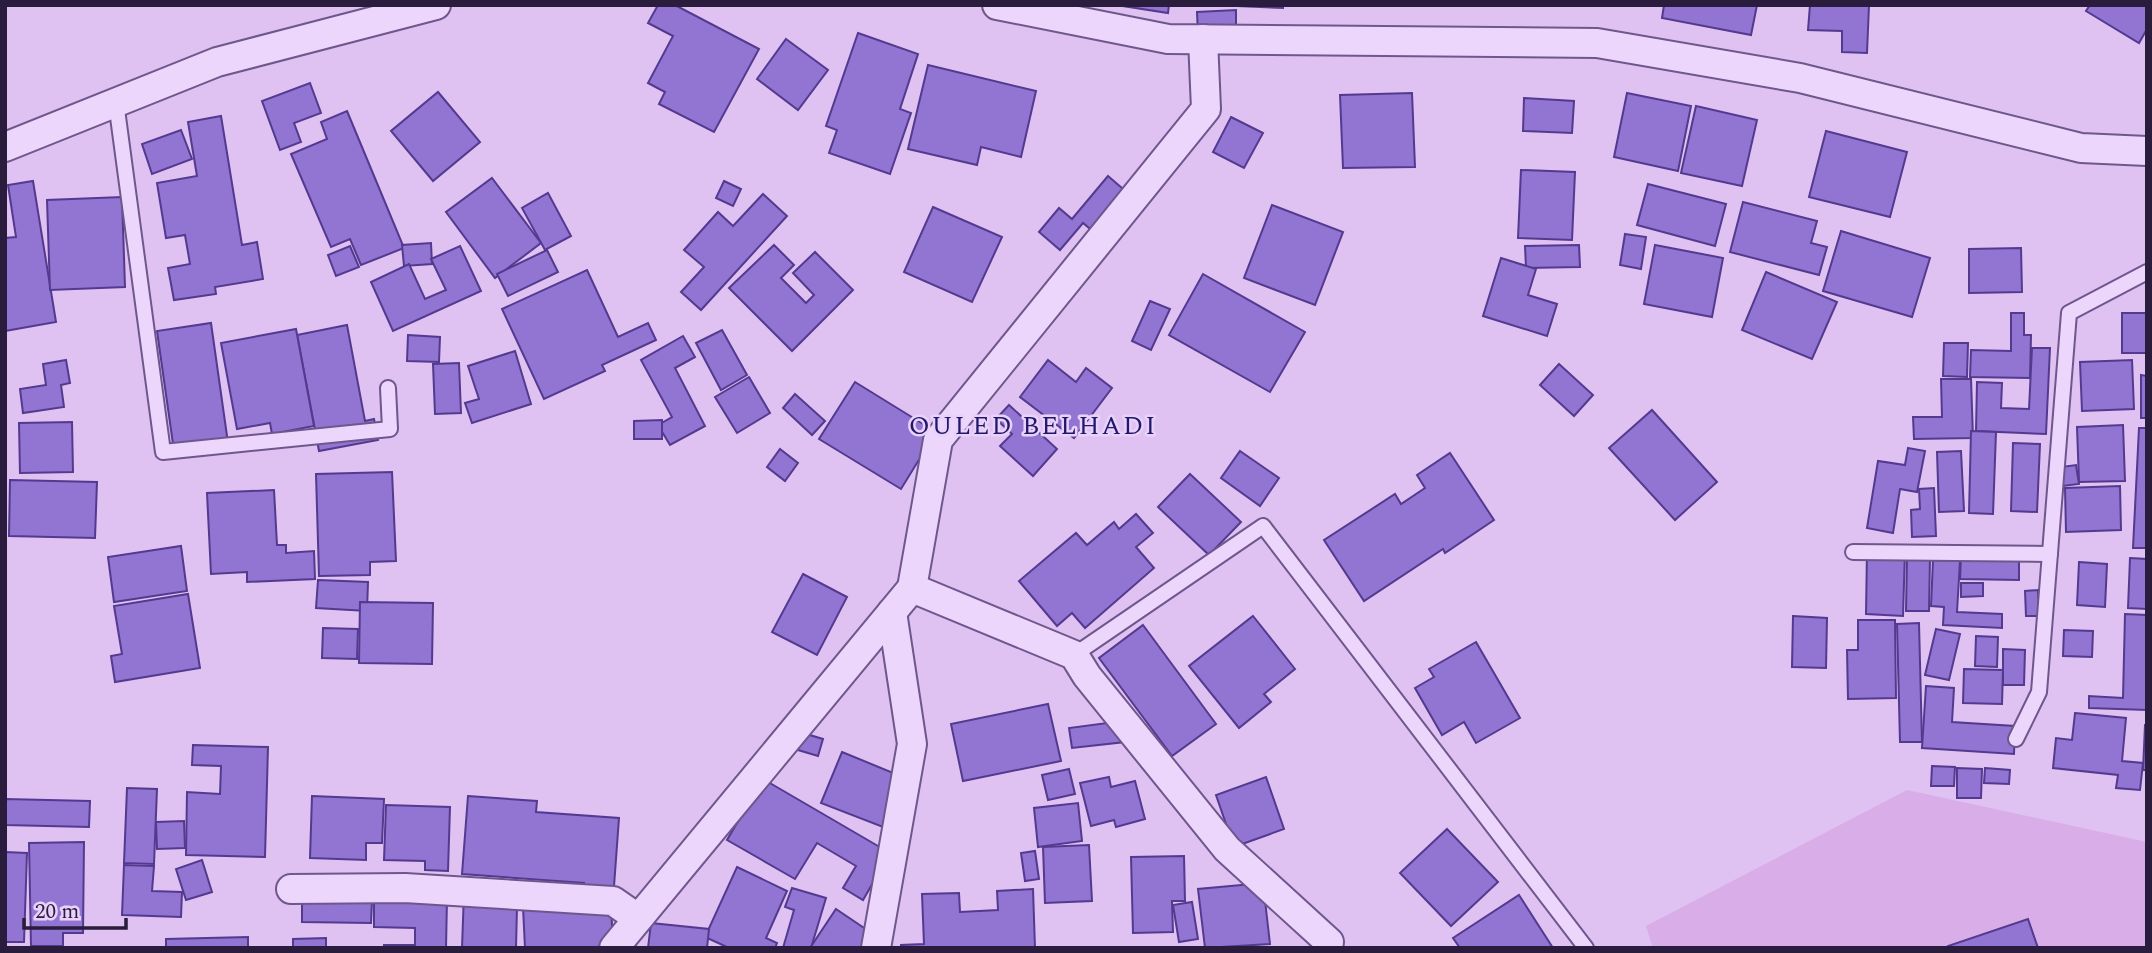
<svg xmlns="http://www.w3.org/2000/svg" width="2152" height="953" font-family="Spectral,serif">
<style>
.farmland{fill:#d9aee8}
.building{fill:#9274d3;stroke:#533a8f;stroke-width:2}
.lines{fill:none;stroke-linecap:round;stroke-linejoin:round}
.lane-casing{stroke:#6e578d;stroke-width:18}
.street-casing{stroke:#6e578d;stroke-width:32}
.lane{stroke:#edd6fc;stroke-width:14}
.street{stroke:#edd6fc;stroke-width:28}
.labels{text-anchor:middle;stroke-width:5;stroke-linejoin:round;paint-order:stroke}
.quarter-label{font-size:26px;letter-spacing:2px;fill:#21186c;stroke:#e9d2f9}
</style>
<rect width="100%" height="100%" fill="#dfc1f2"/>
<polygon class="farmland" points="1907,790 2147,842 2147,948 1653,948 1646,926"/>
<g class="building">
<polygon points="658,5 675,5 759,49 714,132 659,104 665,92 648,83 673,36 648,23"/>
<polygon points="1116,5 1169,5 1168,13"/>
<polygon points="1213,5 1283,5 1283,8"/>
<polygon points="1664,5 1757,5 1751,35 1662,18"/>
<polygon points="1810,5 1869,5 1867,53 1842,52 1842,31 1808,30"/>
<polygon points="2090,5 2147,5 2147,29 2139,43 2086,11"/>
<polygon points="1236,10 1236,33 1198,35 1197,12"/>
<polygon points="858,33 918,54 900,109 911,113 890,174 829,153 837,130 826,126"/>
<polygon points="786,39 828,70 798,110 757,79"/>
<polygon points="928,65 1036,91 1021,157 981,147 977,165 908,149"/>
<polygon points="310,83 321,113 294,123 301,142 280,150 262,101"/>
<polygon points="438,92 480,142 433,181 391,131"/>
<polygon points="1412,93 1415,167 1343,168 1340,95"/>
<polygon points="1627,93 1691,106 1678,171 1614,157"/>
<polygon points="1524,98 1574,101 1572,133 1523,131"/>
<polygon points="1696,106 1757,120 1742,186 1681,173"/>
<polygon points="347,111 404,248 361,265 350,239 331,247 291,154 327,139 321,122"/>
<polygon points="221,116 242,245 257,242 263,279 215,287 216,294 174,300 168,268 190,264 185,235 166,238 157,183 197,176 188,122"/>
<polygon points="1231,117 1263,133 1244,168 1213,152"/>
<polygon points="181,130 192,159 152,174 142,144"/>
<polygon points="1826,131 1907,152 1890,217 1809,197"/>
<polygon points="1521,170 1575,172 1572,240 1518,238"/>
<polygon points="1108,176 1129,194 1095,233 1083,223 1060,250 1039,232 1059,208 1072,219"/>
<polygon points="492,178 541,243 495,278 446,212"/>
<polygon points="33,181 56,322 5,331 5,238 16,237 8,185"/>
<polygon points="724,181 741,189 733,206 716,198"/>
<polygon points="1648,184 1726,204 1715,246 1637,225"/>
<polygon points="548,193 571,236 545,250 522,208"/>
<polygon points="763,194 787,216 701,310 681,292 704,267 684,250 718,212 733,226"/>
<polygon points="122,197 125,287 50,290 47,200"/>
<polygon points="1743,202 1817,221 1811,243 1827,247 1819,275 1730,252"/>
<polygon points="1272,205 1343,232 1315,305 1244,278"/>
<polygon points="933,207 1002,237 972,302 904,272"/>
<polygon points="1841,231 1930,258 1912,317 1823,291"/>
<polygon points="1625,234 1646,237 1641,269 1620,265"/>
<polygon points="431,243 432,264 404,266 402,245"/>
<polygon points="774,245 794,265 781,278 806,303 814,295 793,273 815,252 853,290 792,351 729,288"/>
<polygon points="1579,245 1580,267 1526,268 1525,246"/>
<polygon points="1655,245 1723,258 1712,317 1644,304"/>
<polygon points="350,246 359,267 336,276 328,255"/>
<polygon points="460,246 481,291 393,331 371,282 409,264 425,299 446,290 431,259"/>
<polygon points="2021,248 2022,292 1969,293 1969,249"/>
<polygon points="547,250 558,272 508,296 497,274"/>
<polygon points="1501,258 1536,269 1528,295 1557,304 1547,336 1483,316"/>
<polygon points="587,270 618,337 648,323 656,340 602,365 605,371 544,399 502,309"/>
<polygon points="1766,272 1837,302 1812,359 1742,330"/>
<polygon points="1203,274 1305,332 1270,392 1169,335"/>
<polygon points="1150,301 1170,309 1151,350 1132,341"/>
<polygon points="2011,313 2024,313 2024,335 2031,335 2030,378 1970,377 1971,350 2011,351"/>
<rect x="2122" y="313" width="25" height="40"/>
<polygon points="211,323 228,443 174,451 157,331"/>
<polygon points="347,325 365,421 374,419 378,440 319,451 297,335"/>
<polygon points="296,329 314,426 272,434 270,423 237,429 221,343"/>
<polygon points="722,330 747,375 721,390 696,343"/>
<polygon points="408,335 440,337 439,362 407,361"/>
<polygon points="683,336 695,357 675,368 705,426 670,445 658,425 672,417 641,360"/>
<polygon points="1944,343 1968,343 1967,377 1943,376"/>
<polygon points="2032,348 2050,348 2046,434 1976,431 1977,382 2002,383 2001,408 2029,409"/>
<polygon points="515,351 531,404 472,423 465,403 479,399 468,366"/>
<polygon points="66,360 70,383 61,385 64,407 23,413 20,389 46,385 43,364"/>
<polygon points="1048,360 1076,382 1086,368 1112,388 1074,438 1020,397"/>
<polygon points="2132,360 2134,409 2082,411 2080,362"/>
<polygon points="459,363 461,413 435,414 433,364"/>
<polygon points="1559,364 1593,395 1574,416 1540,385"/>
<polygon points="2141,375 2147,376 2147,418 2141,418"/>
<polygon points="749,377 770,413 737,433 715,397"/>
<polygon points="1941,379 1971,379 1973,438 1914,439 1913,417 1942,417"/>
<polygon points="855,382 936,432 901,489 819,439"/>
<polygon points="795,394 825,421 812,435 783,408"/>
<polygon points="1009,405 1057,449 1033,476 1000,446 1012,434 996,419"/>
<polygon points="1652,410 1717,482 1675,520 1609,448"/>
<polygon points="662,420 662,439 634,439 634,421"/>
<polygon points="72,422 73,472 20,473 19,423"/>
<polygon points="2123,425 2125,481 2079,482 2077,427"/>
<polygon points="2139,428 2147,428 2147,548 2133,548"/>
<polygon points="1971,431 1996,432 1993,514 1969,513"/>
<polygon points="2013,443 2040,444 2037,512 2011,511"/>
<polygon points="1908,448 1925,451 1917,492 1900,489 1893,533 1867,528 1878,461 1905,465"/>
<polygon points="780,449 798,463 785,481 767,467"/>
<polygon points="1240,451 1279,478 1260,506 1221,478"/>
<polygon points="1961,451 1964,511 1939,512 1937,452"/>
<polygon points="1450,453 1494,520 1445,553 1443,549 1364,601 1324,540 1395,494 1401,504 1425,488 1417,475"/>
<polygon points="2076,465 2079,484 2063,486 2061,467"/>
<polygon points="392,472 396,561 370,562 370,575 319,576 316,474"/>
<polygon points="1190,474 1241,522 1209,555 1158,507"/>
<polygon points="10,480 97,482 95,538 9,536"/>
<polygon points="2120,486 2121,530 2066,532 2065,488"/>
<polygon points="1934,488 1936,536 1912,537 1911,510 1920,509 1919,489"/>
<polygon points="274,490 277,545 286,545 286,553 314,551 315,579 247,582 247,572 211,574 207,493"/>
<polygon points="1136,514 1153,533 1136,547 1154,568 1085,628 1072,613 1057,626 1019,581 1076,533 1087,545 1114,522 1119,529"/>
<polygon points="181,546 187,591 114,602 108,557"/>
<polygon points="1867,550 1905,551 1903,616 1866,614"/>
<polygon points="1961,555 2019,557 2019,580 1960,579"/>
<polygon points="1907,557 1930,558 1929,611 1906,611"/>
<polygon points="2130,558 2147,559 2147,609 2128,608"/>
<polygon points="1933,560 1960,561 1957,612 2002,614 2002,628 1943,625 1944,607 1931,606"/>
<polygon points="2079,562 2107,564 2105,607 2077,605"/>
<polygon points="803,574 847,597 817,655 772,632"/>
<polygon points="318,580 368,582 367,611 316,608"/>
<polygon points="1961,583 1983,583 1983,596 1961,597"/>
<polygon points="2038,590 2039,616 2026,616 2025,591"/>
<polygon points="188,594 200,668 115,682 111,656 122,654 114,606"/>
<polygon points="360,602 433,603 432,664 359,663"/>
<polygon points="2125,614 2147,615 2147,710 2089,708 2089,696 2123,698"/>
<polygon points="1253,616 1295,669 1264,694 1271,702 1239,728 1189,666"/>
<polygon points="1793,616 1827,618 1826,668 1792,667"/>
<polygon points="1858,620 1895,620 1896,698 1848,699 1847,650 1858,650"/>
<polygon points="1919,623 1922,742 1900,742 1897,624"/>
<polygon points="1143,625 1216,724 1172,756 1099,658"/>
<polygon points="323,628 358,629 357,659 322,658"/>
<polygon points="1936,629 1960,634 1949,680 1925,675"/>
<polygon points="2064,630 2093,631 2092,657 2063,656"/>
<polygon points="1976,636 1998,637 1997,667 1975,666"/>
<polygon points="1476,642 1520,718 1476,743 1464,722 1442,735 1415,688 1434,677 1429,669"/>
<polygon points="2003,649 2025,650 2024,685 2003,685"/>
<polygon points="1964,669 2003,670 2002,704 1963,703"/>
<polygon points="1926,686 1954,688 1952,722 2015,726 2014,754 1922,748"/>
<polygon points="1048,704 1061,761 963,781 951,724"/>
<polygon points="2075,713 2126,718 2122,761 2143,763 2140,790 2116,788 2118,775 2053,768 2056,738 2072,740"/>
<polygon points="1122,721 1125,742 1072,748 1069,728"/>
<polygon points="2145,725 2147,725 2147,770 2143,770"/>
<polygon points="803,733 823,739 818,756 798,750"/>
<polygon points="193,745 268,747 265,857 186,855 187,792 220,794 221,766 192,765"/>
<polygon points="842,752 903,777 883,827 821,803"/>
<polygon points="1932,766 1955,767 1954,786 1931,786"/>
<polygon points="1957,768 1982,769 1981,798 1957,798"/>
<polygon points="1985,768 2010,770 2009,784 1984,783"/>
<polygon points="1069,769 1075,794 1048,800 1042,775"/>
<polygon points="1109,777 1111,787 1135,781 1145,819 1116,827 1114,820 1091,826 1080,783"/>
<polygon points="1266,777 1284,829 1234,847 1216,795"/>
<polygon points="763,779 890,853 863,900 843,888 856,866 817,843 795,879 727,840"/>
<polygon points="127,788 157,789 154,864 124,863"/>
<polygon points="312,796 384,799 382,843 366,843 366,860 310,858"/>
<polygon points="468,796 537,801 536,812 619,818 613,900 583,898 584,883 462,874"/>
<polygon points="5,799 90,801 89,827 5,825"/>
<polygon points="1078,803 1082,841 1038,847 1034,808"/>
<polygon points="386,805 450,807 448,871 425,870 425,861 384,860"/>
<polygon points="184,821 185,848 157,849 156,822"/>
<polygon points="1447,829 1498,882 1451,926 1400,873"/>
<polygon points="84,842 83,933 63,933 63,946 31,946 29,843"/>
<polygon points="1089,845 1092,901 1045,903 1043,847"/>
<polygon points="1035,851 1039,879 1025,881 1021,853"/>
<polygon points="5,852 27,853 24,942 5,942"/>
<polygon points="1184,856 1185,901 1172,901 1173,932 1133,933 1131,857"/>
<polygon points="202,860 212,892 186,900 176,869"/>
<polygon points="124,865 154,866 152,891 182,892 181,917 122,915"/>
<polygon points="737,867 787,891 766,938 777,943 775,948 729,948 705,937"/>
<polygon points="1263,883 1270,944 1205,948 1198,889"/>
<polygon points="792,888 826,898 811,948 783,948 794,910 785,907"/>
<polygon points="1033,889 1035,948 901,948 901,945 924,944 922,894 959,893 960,912 998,910 997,891"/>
<polygon points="464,892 517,906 516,948 462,948"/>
<polygon points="1519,895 1553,948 1460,948 1453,938"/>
<polygon points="374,896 447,898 446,948 384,948 384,945 415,945 415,928 374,927"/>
<polygon points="302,900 372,901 371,923 302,922"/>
<polygon points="1192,902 1198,939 1179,942 1173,905"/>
<polygon points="611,903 613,948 525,948 523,907"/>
<polygon points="836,909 873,934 864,948 810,948"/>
<polygon points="2028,919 2038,948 1949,948 1948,946"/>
<polygon points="651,923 709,929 707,948 648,948"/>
<polygon points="248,937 248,948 166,948 166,939"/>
<polygon points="326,938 326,948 293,948 293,939"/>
</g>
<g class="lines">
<defs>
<g id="lane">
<polyline points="116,102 163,452 390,429 388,388"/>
<polyline points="1853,552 2050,554"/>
<polyline points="1074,655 1263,526 1586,948"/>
<polyline points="2016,739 2039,692 2069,313 2147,272"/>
</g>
<g id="street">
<polyline points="997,5 1168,39 1597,43 1800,78 2081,148 2147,151"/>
<polyline points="1203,39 1206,109 938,440 912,588 1074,655 1087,676 1227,849 1329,942"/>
<polyline points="5,147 217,62 436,5"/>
<polyline points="291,889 405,888 613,901 636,917 641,915"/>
<polyline points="614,948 912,588"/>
<polyline points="876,948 912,744 892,612"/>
</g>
</defs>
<use href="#lane" class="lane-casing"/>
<use href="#street" class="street-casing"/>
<use href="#lane" class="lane"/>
<use href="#street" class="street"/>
</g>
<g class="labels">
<g class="quarter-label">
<text x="1033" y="434">OULED BELHADI</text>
</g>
</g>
<rect width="2152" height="953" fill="none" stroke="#291c3c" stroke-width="14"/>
<path d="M24 918v10h102v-10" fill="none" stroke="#291c3c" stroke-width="3.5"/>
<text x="35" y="918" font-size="21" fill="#291c3c" stroke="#e9d2f9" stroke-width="5" paint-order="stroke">20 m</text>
</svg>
